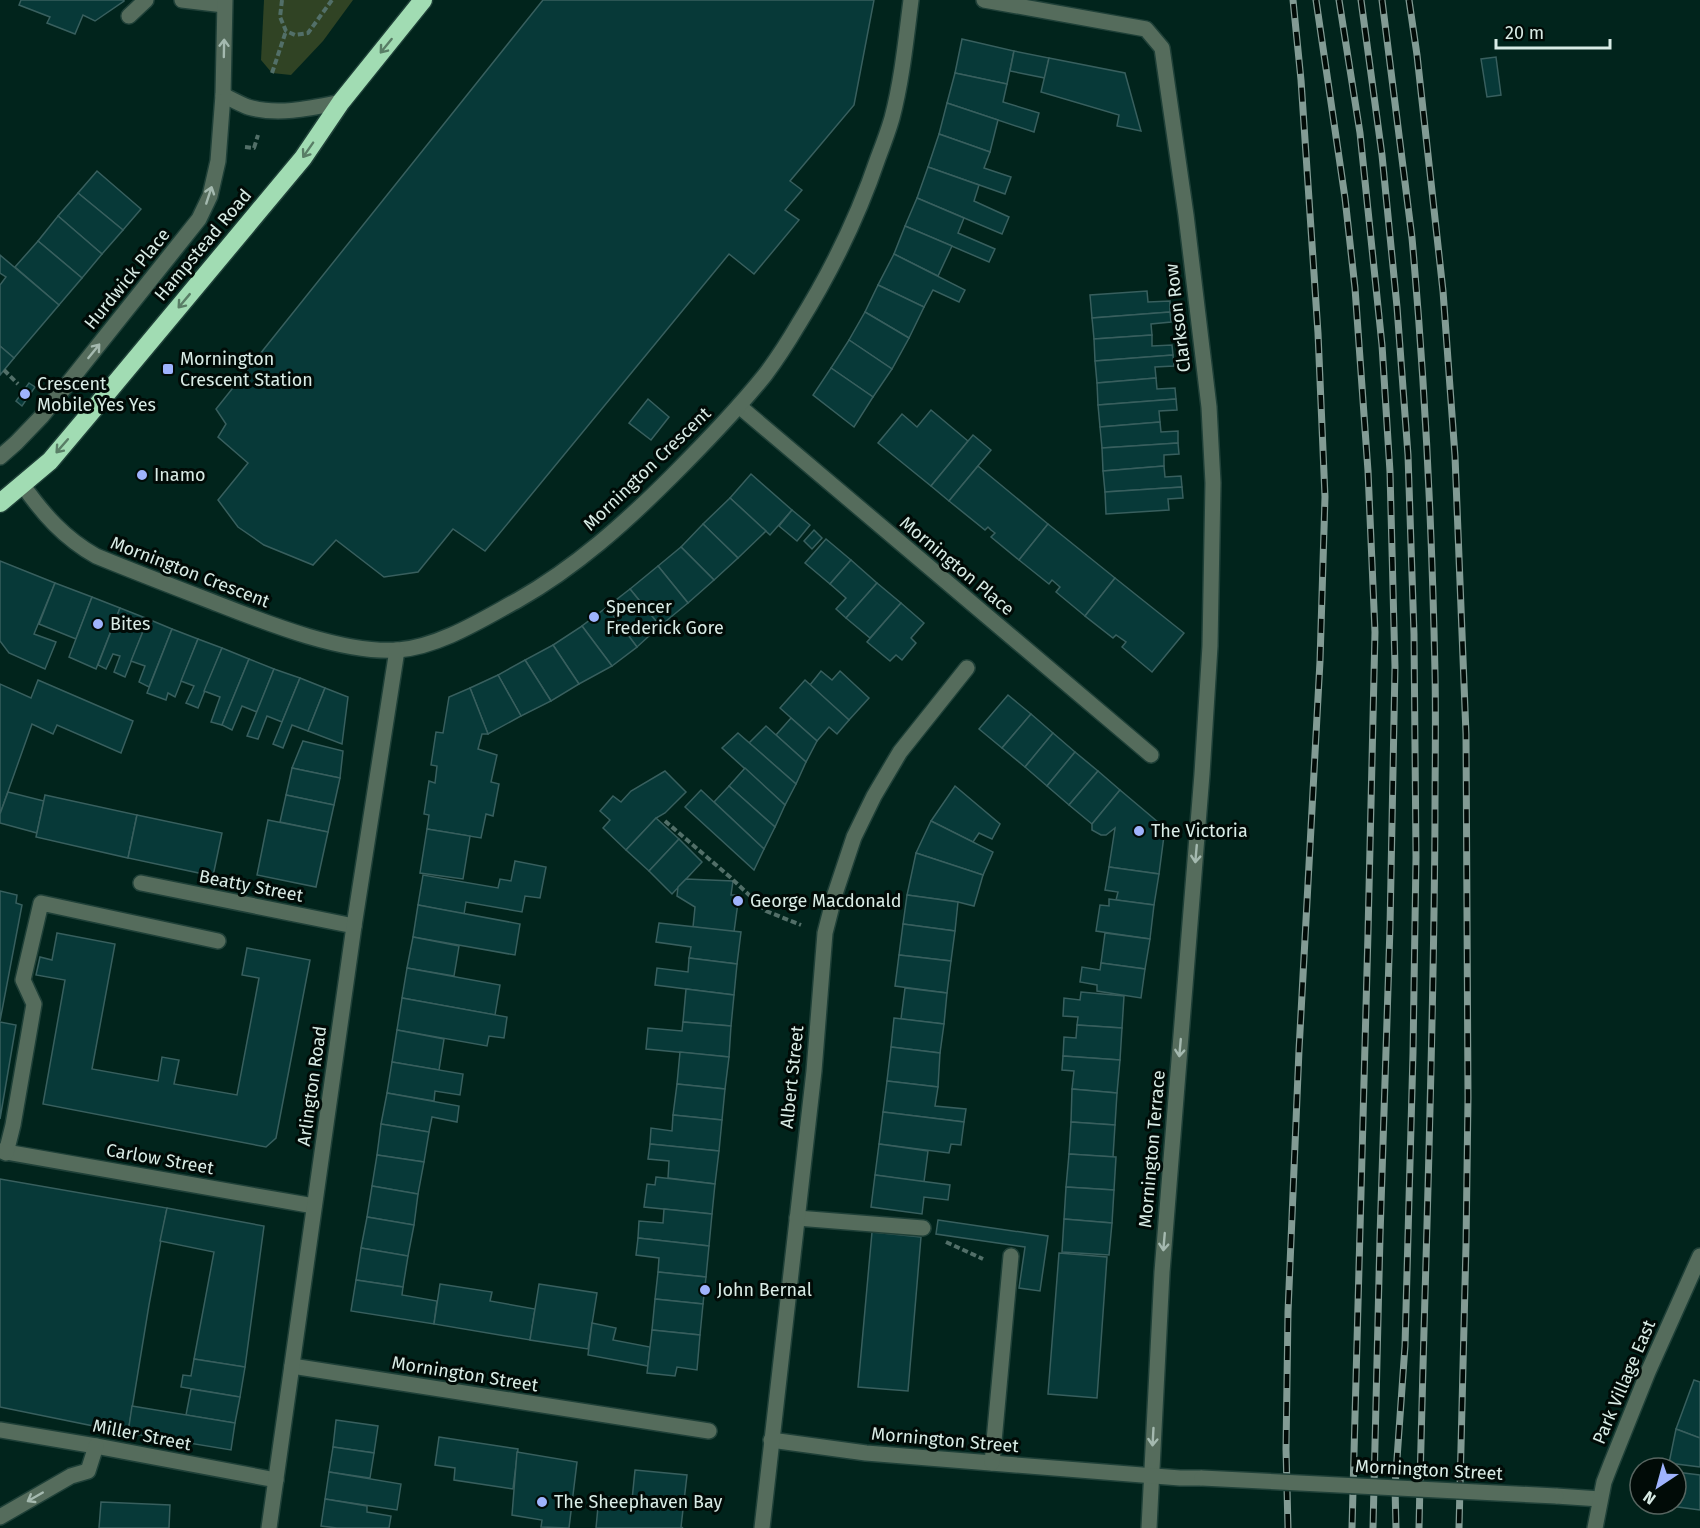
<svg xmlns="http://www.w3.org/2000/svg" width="1700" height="1528" font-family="'Fira Sans',sans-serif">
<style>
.green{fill:#304324}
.building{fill:#073938;stroke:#385f5e;stroke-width:1.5}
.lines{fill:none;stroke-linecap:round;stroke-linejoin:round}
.minor-casing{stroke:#1f4038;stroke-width:18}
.highway-casing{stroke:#1f4038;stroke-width:21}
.path{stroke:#526f68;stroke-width:4;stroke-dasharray:6 3;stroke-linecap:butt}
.minor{stroke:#556c5c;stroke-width:15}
.highway{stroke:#a1dcb3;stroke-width:18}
.rail-casing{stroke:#829b94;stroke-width:7}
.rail{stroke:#010b07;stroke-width:4.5;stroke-dasharray:14;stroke-linecap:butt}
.minor-bridge-casing{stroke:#1f4038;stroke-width:18;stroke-linecap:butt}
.minor-bridge{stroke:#556c5c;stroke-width:15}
.oneway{stroke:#597e66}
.oneway2{stroke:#a4b9af}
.poi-dot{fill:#9fb3fd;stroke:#010b07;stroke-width:2}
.labels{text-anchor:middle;stroke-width:6;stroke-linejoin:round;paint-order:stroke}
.street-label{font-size:18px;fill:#d9ece6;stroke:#010b07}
.poi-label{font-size:18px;fill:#d9ece6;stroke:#010b07;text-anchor:start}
</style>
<rect width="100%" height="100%" fill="#01241c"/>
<polygon class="green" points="264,0 353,0 323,41 291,75 272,73 261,60"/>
<g class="building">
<polygon points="21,0 124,0 124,1 95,21 83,15 75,34 47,23 50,17 19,5"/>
<polygon points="543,0 874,0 854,105 790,181 802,190 785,210 799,220 754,274 729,254 485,551 453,529 418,572 384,577 336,540 313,565 264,545 238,527 218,500 248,463 218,437 226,424 216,409"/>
<polygon points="962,39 1014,51 1007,84 955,73"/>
<polygon points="1014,51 1049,58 1045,78 1010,71"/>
<polygon points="1496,57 1501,95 1487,97 1481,59"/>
<polygon points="1049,58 1125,73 1141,131 1117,126 1119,115 1041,92"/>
<polygon points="955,73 1007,84 1003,102 1039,113 1034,132 947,103"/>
<polygon points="947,103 998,120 990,152 939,134"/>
<polygon points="939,134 990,152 984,168 1011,177 1005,194 928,167"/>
<polygon points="928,167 979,185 974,201 1009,217 1002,234 917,198"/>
<polygon points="97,171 141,209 123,230 78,193"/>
<polygon points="78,193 123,230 102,254 58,216"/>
<polygon points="917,198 964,218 958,233 995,249 989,262 905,226"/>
<polygon points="58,216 102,254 82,278 38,241"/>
<polygon points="905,226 952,246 938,276 894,254"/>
<polygon points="38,241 82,278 59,305 15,267"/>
<polygon points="894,254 965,290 959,302 933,290 924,307 878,285"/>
<polygon points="0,255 59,305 14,358 0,346 0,285 6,277 0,273"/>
<polygon points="878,285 924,307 909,338 865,312"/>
<polygon points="1147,291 1148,302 1170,301 1170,312 1092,318 1090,295"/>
<polygon points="865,312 909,338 892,369 849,340"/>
<polygon points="1170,312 1171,322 1151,324 1152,335 1094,339 1092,318"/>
<polygon points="1152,335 1152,346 1172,345 1173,355 1095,361 1094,339"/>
<polygon points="849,340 892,369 873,397 831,368"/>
<polygon points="0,346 14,358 0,375"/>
<polygon points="1173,355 1174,366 1155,367 1156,378 1097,383 1095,361"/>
<polygon points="831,368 873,397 854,427 813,395"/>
<polygon points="1156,378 1157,389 1175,388 1176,399 1098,405 1097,383"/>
<polygon points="29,383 35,387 22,406 16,401"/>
<polygon points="648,399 669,417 651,440 629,423"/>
<polygon points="1176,399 1177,410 1159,411 1160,422 1100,427 1098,405"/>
<polygon points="931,410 968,441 931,486 878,443 902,414 917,427"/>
<polygon points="1160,422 1161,432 1178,431 1178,443 1102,448 1100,427"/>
<polygon points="973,435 991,450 949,501 931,486"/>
<polygon points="1178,443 1179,454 1164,455 1164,466 1103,471 1102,448"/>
<polygon points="978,466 1048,524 1019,560 991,537 995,533 991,530 988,527 985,530 949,501"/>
<polygon points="1164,466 1165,477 1181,476 1182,487 1105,492 1103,471"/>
<polygon points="751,474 792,510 770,535 730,498"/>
<polygon points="1182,487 1183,498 1168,499 1169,510 1106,514 1105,492"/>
<polygon points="730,498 766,531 738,558 703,524"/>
<polygon points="792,510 810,525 797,541 779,526"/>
<polygon points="703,524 738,558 714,580 681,547"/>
<polygon points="1048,524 1115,578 1085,616 1056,592 1060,587 1052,580 1049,584 1019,560"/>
<polygon points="814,530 822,538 812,549 804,541"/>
<polygon points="826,539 851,560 830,584 805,563"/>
<polygon points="681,547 714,580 688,603 658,566"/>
<polygon points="851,560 877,583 846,618 836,609 846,598 830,584"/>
<polygon points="0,561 55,583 34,634 56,642 45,669 9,653 0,641"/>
<polygon points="658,566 688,603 660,626 630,589"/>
<polygon points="1115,578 1184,633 1152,672 1122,647 1126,642 1116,635 1113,638 1085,616"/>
<polygon points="55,583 92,597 76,639 39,624"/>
<polygon points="877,583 901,603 870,638 846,618"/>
<polygon points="630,589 660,626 637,647 607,607"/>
<polygon points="92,597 120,608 96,669 69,657"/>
<polygon points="901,603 924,623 911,638 916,643 902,660 896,655 890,661 867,642"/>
<polygon points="607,607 637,647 612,666 582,626"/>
<polygon points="120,608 148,619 125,677 114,672 120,656 113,654 106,669 98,665"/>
<polygon points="148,619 172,629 149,687 139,682 145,666 131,661"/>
<polygon points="582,626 612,666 579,684 553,645"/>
<polygon points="172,629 198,639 175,697 168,693 166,700 147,693"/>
<polygon points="198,639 222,648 198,708 186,703 194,686 181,681"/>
<polygon points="553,645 579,684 551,701 525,660"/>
<polygon points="222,648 249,659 222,725 211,722 220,697 204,691"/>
<polygon points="249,659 274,669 257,712 242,706 232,730 222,725"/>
<polygon points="525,660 551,701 521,716 498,675"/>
<polygon points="274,669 300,678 282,722 267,716 258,739 247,736"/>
<polygon points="821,671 832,680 840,671 869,698 849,720 810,685"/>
<polygon points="498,675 521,716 488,734 470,688"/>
<polygon points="300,678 325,688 308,731 292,725 283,748 273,744"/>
<polygon points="38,680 133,721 121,753 57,725 53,734 32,724 0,814 0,684 31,698"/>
<polygon points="805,680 849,720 837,734 829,727 817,741 780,708"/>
<polygon points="325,688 348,697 342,744 308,731"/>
<polygon points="470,688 488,734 482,734 478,749 497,755 491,782 499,784 493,816 486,814 481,838 427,829 429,815 424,814 429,781 435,783 437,766 431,765 436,732 443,733 449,697"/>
<polygon points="1008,695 1031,714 1002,748 979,729"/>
<polygon points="1031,714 1053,733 1025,767 1002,748"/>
<polygon points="791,718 817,741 806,762 776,735"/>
<polygon points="766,726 806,762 796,784 749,743"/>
<polygon points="738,733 796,784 785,805 722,748"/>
<polygon points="1053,733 1075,752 1047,786 1025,767"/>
<polygon points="303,741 343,751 340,778 292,768"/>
<polygon points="1075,752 1098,771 1069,805 1047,786"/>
<polygon points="292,768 340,778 334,805 286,795"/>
<polygon points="745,768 785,805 775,827 729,786"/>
<polygon points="665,771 686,792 665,813 656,818 626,850 603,828 610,820 600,811 613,796 621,802 631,791"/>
<polygon points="1098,771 1120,790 1092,824 1069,805"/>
<polygon points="729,786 775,827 764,849 714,802"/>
<polygon points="955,786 1000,824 992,839 979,833 973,842 931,821"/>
<polygon points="701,790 764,849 754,870 685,807"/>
<polygon points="1120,790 1165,828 1159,874 1109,867 1115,828 1106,835 1101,835 1092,830 1092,824"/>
<polygon points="8,792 44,801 37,833 0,823 0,814"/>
<polygon points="45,795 137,815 128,858 36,837"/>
<polygon points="286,795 334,805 328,832 280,822"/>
<polygon points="137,815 222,833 213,876 128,858"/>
<polygon points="656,818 679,839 649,871 626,850"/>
<polygon points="268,820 328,832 316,887 257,875"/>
<polygon points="931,821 993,852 983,875 916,853"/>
<polygon points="427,829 470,836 463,879 420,873"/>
<polygon points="679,839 702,862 672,894 649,871"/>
<polygon points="916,853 983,875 974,906 958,902 907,895"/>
<polygon points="515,861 546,867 540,898 525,896 522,912 466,902 464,914 418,905 423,875 498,888 500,879 511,881"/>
<polygon points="1109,867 1159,874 1154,905 1116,900 1118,892 1105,890"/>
<polygon points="686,879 733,881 731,895 739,895 734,932 693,927 695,907 677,896 678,887"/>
<polygon points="0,891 17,895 16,903 22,905 0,1021"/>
<polygon points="907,895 958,902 955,931 903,924"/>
<polygon points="1109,899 1154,905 1150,939 1096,931 1100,905 1109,906"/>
<polygon points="418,905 520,924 515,955 413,937"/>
<polygon points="659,923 741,932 737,964 689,958 691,947 656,942"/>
<polygon points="903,924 955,931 951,961 899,955"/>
<polygon points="57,933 115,944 92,1069 158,1081 162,1057 179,1060 174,1084 237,1095 259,978 242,975 247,948 310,960 276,1138 266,1147 43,1104 65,980 36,975 40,957 52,960"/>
<polygon points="1105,933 1150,939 1145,969 1101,963"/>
<polygon points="413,937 459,946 454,976 407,968"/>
<polygon points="899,955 951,961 947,993 895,986"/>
<polygon points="689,958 737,964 734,995 655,985 657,968 688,972"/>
<polygon points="1101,963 1145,969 1141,998 1097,991 1097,985 1080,982 1082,967 1100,970"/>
<polygon points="407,968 500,985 495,1015 402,998"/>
<polygon points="905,988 947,993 944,1024 901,1019"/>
<polygon points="686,989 734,995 731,1026 683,1022"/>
<polygon points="1081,992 1124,996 1122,1028 1077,1025 1078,1017 1063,1016 1064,998 1080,1000"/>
<polygon points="402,998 507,1017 504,1038 489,1036 487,1046 397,1030"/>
<polygon points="894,1018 944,1024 940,1053 891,1047"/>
<polygon points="0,1022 16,1025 0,1119"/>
<polygon points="683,1022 731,1026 729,1057 646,1049 648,1028 682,1031"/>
<polygon points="1077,1025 1122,1028 1120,1060 1063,1056 1064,1037 1076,1038"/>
<polygon points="397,1030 444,1039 439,1070 392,1062"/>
<polygon points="891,1047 940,1053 938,1087 887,1081"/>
<polygon points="680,1052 729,1057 725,1089 677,1084"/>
<polygon points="1063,1056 1120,1060 1117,1093 1072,1089 1074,1071 1062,1070"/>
<polygon points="392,1062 463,1074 460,1095 435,1091 434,1101 387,1093"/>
<polygon points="887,1081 938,1087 935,1106 966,1109 964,1122 883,1112"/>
<polygon points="677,1084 725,1089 722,1120 673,1115"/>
<polygon points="1072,1089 1117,1093 1115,1125 1071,1122"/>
<polygon points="387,1093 459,1106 457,1122 432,1117 429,1132 381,1124"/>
<polygon points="883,1112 964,1122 961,1145 951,1144 949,1153 879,1144"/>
<polygon points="673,1115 722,1120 719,1151 650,1144 651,1128 672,1131"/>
<polygon points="1071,1122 1115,1125 1113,1157 1069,1154"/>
<polygon points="381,1124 429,1132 424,1162 377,1155"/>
<polygon points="650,1144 719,1151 715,1184 668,1178 669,1161 648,1159"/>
<polygon points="879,1144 928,1151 924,1182 875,1175"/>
<polygon points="1069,1154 1116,1157 1114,1190 1066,1187"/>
<polygon points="377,1155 424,1162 418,1194 372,1186"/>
<polygon points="875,1175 950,1185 948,1200 924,1197 922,1214 871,1207"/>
<polygon points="656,1177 715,1184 712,1214 644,1207 647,1184 655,1185"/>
<polygon points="0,1179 167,1208 149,1305 128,1433 0,1407"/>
<polygon points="372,1186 418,1194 414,1225 367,1217"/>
<polygon points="1066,1187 1114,1190 1112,1223 1064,1219"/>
<polygon points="167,1208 264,1226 245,1367 194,1359 214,1252 160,1241"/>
<polygon points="664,1209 712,1214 709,1246 638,1238 639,1221 663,1223"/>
<polygon points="367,1217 414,1225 408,1256 361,1248"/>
<polygon points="1064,1219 1112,1223 1109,1255 1062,1252"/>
<polygon points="938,1220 1048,1236 1040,1291 1019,1288 1025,1247 936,1234"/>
<polygon points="872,1232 921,1237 908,1391 858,1387"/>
<polygon points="638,1238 709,1246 706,1277 658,1272 659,1258 636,1255"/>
<polygon points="361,1248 408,1256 403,1287 356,1280"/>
<polygon points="1059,1253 1107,1257 1097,1398 1048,1394"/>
<polygon points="658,1272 706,1277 703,1304 655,1299"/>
<polygon points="356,1280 403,1287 402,1295 437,1301 434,1324 351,1311"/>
<polygon points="440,1284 492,1292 490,1301 535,1309 530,1340 434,1324"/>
<polygon points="539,1284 597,1293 588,1349 530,1340"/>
<polygon points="655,1299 703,1304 700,1335 652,1330"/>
<polygon points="592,1323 616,1328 613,1340 650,1347 648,1366 588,1355"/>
<polygon points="652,1330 700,1335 697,1370 677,1367 675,1376 647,1373"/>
<polygon points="194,1359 245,1367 240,1397 181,1387 183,1375 191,1376"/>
<polygon points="1694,1380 1700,1382 1700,1438 1676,1429"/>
<polygon points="191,1389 240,1397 235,1423 186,1415"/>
<polygon points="132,1406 235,1423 231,1450 128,1433"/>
<polygon points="336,1420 378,1426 374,1453 333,1447"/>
<polygon points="1676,1429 1700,1438 1700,1467 1669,1463"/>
<polygon points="439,1437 518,1449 513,1489 454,1480 455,1468 435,1465"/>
<polygon points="333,1447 374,1453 370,1478 329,1472"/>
<polygon points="517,1452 577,1462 569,1528 541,1527 542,1520 512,1515"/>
<polygon points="635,1470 687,1475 681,1527 683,1528 596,1528 599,1496 632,1500"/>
<polygon points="329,1472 401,1484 397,1510 325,1499"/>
<polygon points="1676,1472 1700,1475 1700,1510 1663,1505 1663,1504 1676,1504"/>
<polygon points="325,1499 367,1506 367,1512 391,1516 389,1528 337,1528 321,1526"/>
<polygon points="101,1502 170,1505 169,1528 99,1528"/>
</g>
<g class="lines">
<defs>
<g id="minor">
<polyline points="182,0 224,5"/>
<polyline points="984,0 1146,29 1162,48 1186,215 1209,407 1213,483 1210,646 1202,774 1162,1272 1149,1528"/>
<polyline points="129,16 146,0"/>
<path d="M223 95C231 99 240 104 248 107 278 116 312 108 341 102"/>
<polyline points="739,406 1151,755"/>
<polyline points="0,457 16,443 42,416 199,219 210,196 218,161 223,95 225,0"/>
<path d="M22 484C43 514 64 538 96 556 135 572 174 587 213 602 264 622 343 654 398 650 439 647 483 619 518 600 576 567 625 523 672 476 704 444 736 411 765 375 777 359 788 342 798 325 831 272 858 217 878 158 883 145 888 132 892 118 902 80 906 39 911 0"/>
<polyline points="141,883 354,926"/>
<polyline points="0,1151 314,1206"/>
<polyline points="6,1153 13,1125 34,1004 23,980 41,903 218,941"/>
<polyline points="797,1218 923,1228"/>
<polyline points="292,1366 709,1431"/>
<polyline points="0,1430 96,1446 276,1480"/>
<polyline points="771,1440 866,1453 1180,1478 1202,1478"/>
<polyline points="992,1463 1011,1256"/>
<polyline points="1556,1496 1600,1499"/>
<polyline points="0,1517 71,1476 88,1471 96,1446"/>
<polyline points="269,1528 354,926 397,650"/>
<polyline points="762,1528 814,1071 825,933 835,894 854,837 874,796 900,752 967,668"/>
<polyline points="1595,1528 1604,1482 1611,1464 1648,1372 1700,1256"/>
</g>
<polyline id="highway" points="0,503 50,461 98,404 303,158 341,102 423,0"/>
</defs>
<use href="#minor" class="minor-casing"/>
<use href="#highway" class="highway-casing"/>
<g class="path">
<polyline points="282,0 280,17 286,31 295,35 308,33 332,0"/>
<polyline points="272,73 286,31"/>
<polyline points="245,147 254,148 258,135"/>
<polyline points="4,370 18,384"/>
<polyline points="665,821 730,877 766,911 801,925"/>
<polyline points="946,1242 983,1259"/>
</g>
<use href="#minor" class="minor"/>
<use href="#highway" class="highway"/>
<defs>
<g id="rail">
<polyline points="1316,0 1345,198 1355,288 1368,471 1375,632 1368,933 1352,1528"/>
<polyline points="1339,0 1360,133 1382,345 1390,472 1395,667 1390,927 1380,1236 1373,1528"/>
<polyline points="1361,0 1382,155 1397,307 1408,455 1414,634 1416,857 1413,1053 1405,1346 1395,1487 1396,1528"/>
<path d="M1382 0 1412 238C1425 382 1432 528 1435 672 1436 720 1435 767 1435 815 1434 1053 1424 1290 1419 1528"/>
<polyline points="1409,0 1417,55 1443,291 1455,456 1466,734 1468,1098 1466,1245 1459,1528"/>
<polyline points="1288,1528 1286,1449 1288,1312 1299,1050 1320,661 1325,497 1318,333 1301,80 1293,0"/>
</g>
</defs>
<use href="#rail" class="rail-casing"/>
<use href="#rail" class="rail"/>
<defs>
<polyline id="minor-bridge" points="1202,1478 1556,1496"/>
</defs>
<use href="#minor-bridge" class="minor-bridge-casing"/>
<use href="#minor-bridge" class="minor-bridge"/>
</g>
<defs><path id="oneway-shaft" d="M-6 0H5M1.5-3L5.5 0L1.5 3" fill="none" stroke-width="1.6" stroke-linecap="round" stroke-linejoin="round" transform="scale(1.5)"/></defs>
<g class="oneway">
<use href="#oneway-shaft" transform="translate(386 46) rotate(129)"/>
<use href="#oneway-shaft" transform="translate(308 150) rotate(125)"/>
<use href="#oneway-shaft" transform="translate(184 301) rotate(130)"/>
<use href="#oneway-shaft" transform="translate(62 446) rotate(131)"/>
</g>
<g class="oneway2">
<use href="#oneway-shaft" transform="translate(224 48) rotate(-89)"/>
<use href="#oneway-shaft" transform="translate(209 195) rotate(-72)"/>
<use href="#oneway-shaft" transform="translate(94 351) rotate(-51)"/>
<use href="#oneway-shaft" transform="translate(1196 854) rotate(95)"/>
<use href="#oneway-shaft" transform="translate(1180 1048) rotate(95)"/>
<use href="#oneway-shaft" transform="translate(1164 1242) rotate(95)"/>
<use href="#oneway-shaft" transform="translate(1153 1437) rotate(93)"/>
<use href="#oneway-shaft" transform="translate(35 1497) rotate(150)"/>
</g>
<g class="poi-dot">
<rect x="162" y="363" width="12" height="12" rx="3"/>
<circle cx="25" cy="394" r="6"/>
<circle cx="142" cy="475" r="6"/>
<circle cx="594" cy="617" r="6"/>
<circle cx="98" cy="624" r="6"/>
<circle cx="1139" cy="831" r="6"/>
<circle cx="738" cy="901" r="6"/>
<circle cx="705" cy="1290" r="6"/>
<circle cx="542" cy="1502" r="6"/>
</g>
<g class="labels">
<g class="street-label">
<text transform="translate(203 245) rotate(-50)" y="6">Hampstead Road</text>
<text transform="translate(127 279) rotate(-51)" y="6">Hurdwick Place</text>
<text transform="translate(1178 318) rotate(-97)" y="6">Clarkson Row</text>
<text transform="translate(647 469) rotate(-44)" y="6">Mornington Crescent</text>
<text transform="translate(957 566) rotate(40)" y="6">Mornington Place</text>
<text transform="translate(190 572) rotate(21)" y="6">Mornington Crescent</text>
<text transform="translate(251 886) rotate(11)" y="6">Beatty Street</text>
<text transform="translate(792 1077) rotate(-84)" y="6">Albert Street</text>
<text transform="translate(312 1086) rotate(-82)" y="6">Arlington Road</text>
<text transform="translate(1152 1149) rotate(-85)" y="6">Mornington Terrace</text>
<text transform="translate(160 1159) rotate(10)" y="6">Carlow Street</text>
<text transform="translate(465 1374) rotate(9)" y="6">Mornington Street</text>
<text transform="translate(1624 1382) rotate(-67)" y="6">Park Village East</text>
<text transform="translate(142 1435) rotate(11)" y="6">Miller Street</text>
<text transform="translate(945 1440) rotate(5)" y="6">Mornington Street</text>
<text transform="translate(1429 1470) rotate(3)" y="6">Mornington Street</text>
</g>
<g class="poi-label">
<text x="180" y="365">Mornington<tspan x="180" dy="21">Crescent Station</tspan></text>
<text x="37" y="390">Crescent<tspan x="37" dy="21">Mobile Yes Yes</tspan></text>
<text x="154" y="481">Inamo</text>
<text x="606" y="613">Spencer<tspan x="606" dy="21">Frederick Gore</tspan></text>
<text x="110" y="630">Bites</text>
<text x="1151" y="837">The Victoria</text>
<text x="750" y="907">George Macdonald</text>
<text x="717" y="1296">John Bernal</text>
<text x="554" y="1508">The Sheephaven Bay</text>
</g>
</g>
<g transform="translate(1658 1486) rotate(216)"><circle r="28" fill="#010b07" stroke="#576560" stroke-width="1.5"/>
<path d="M0-4.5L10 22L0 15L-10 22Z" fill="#9fb3fd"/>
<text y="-9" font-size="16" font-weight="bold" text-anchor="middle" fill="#d9ece6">N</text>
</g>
<path d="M1496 39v9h114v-9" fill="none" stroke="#d9ece6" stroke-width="3"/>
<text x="1505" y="39" font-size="18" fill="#d9ece6" stroke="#010b07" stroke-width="4.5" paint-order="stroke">20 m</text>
</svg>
